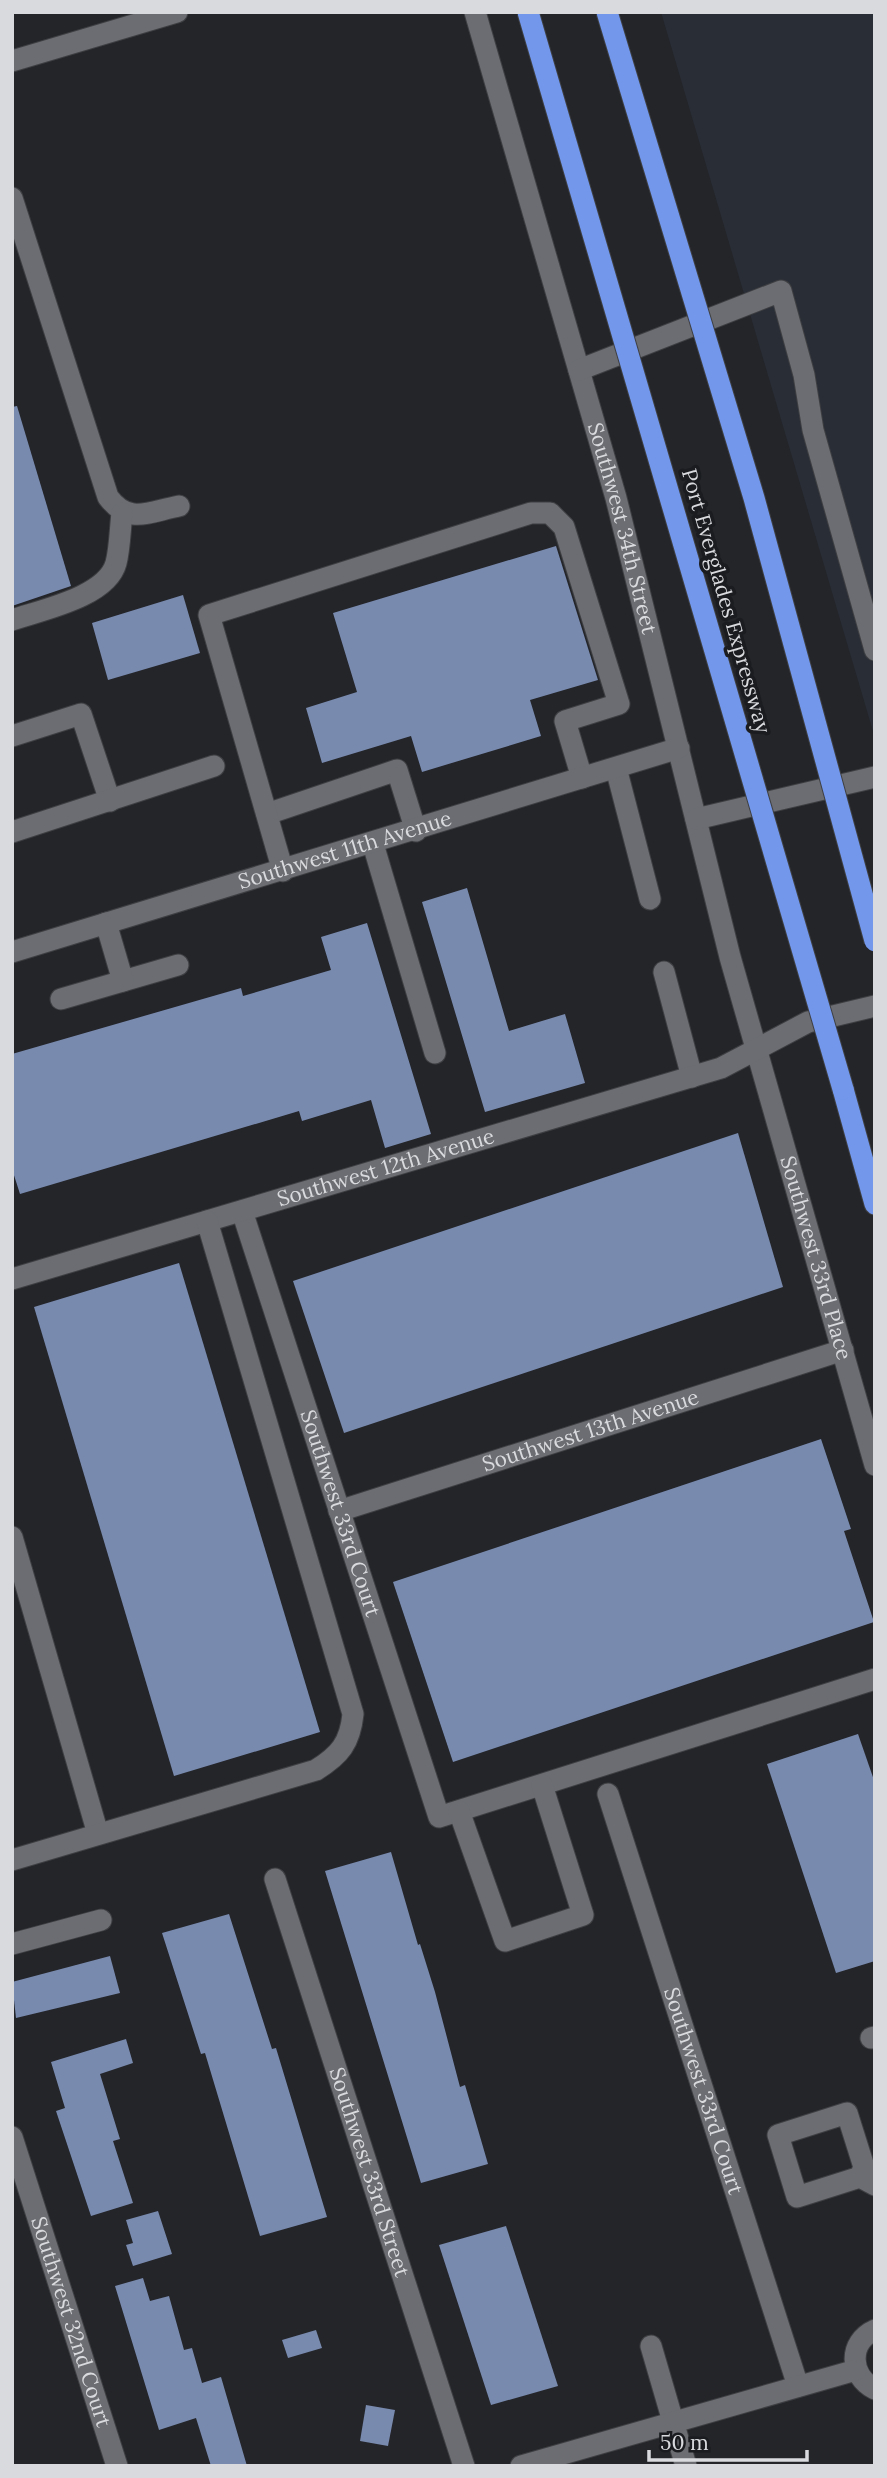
<svg xmlns="http://www.w3.org/2000/svg" width="887" height="2478" font-family="Lora,serif">
<style>
.built{fill:#292d36}
.building{fill:#798aaf}
.lines{fill:none;stroke-linecap:round;stroke-linejoin:round}
.minor-casing{stroke:#3e3f42;stroke-width:23}
.highway-casing{stroke:#3e3f42;stroke-width:23}
.minor{stroke:#6b6d72;stroke-width:21}
.highway{stroke:#7297eb;stroke-width:21}
.highway-bridge-casing{stroke:#3e3f42;stroke-width:23;stroke-linecap:butt}
.highway-bridge{stroke:#7297eb;stroke-width:21}
.labels{text-anchor:middle;stroke-width:7;stroke-linejoin:round;paint-order:stroke}
.street-label{font-size:21px;fill:#d9dadd;stroke:#1a1c1f}
</style>
<rect width="100%" height="100%" fill="#232529"/>
<polygon class="built" points="661,12 875,12 875,738"/>
<g class="building">
<polygon points="17,406 71,586 12,606 12,407"/>
<polygon points="556,546 598,680 530,700 541,736 422,772 411,736 322,763 306,708 357,692 333,613"/>
<polygon points="183,595 200,653 108,680 92,623"/>
<polygon points="467,888 509,1031 565,1014 585,1083 485,1112 422,902"/>
<polygon points="367,923 431,1134 385,1148 371,1100 302,1121 299,1111 20,1194 12,1169 12,1054 241,988 243,996 331,970 321,937"/>
<polygon points="738,1133 783,1287 344,1433 293,1281"/>
<polygon points="179,1263 320,1732 174,1776 34,1307"/>
<polygon points="821,1439 851,1529 844,1531 874,1622 453,1762 393,1582"/>
<polygon points="858,1734 875,1783 875,1961 836,1973 767,1764"/>
<polygon points="391,1852 418,1945 420,1944 435,1992 460,2087 465,2085 488,2164 421,2183 325,1871"/>
<polygon points="229,1914 272,2049 276,2048 327,2217 260,2236 205,2053 201,2054 162,1933"/>
<polygon points="110,1956 120,1993 16,2018 12,1982"/>
<polygon points="126,2039 133,2063 100,2074 120,2139 113,2141 133,2203 91,2216 56,2111 65,2108 51,2062"/>
<polygon points="158,2211 172,2254 133,2266 126,2245 133,2243 126,2220"/>
<polygon points="506,2226 558,2386 491,2405 439,2245"/>
<polygon points="143,2278 150,2301 169,2296 184,2350 192,2348 202,2383 221,2377 247,2466 211,2466 196,2418 159,2430 115,2286"/>
<polygon points="316,2330 322,2348 288,2358 282,2340"/>
<polygon points="366,2405 395,2410 388,2446 360,2441"/>
</g>
<g class="lines">
<defs>
<g id="minor">
<path id="s1" d="M475 12 616 498 730 957 875 1465"/>
<polyline points="12,61 177,12"/>
<path d="M12 198 108 497C129 525 148 512 179 506"/>
<polyline points="579,370 781,291 804,375 813,430 875,650"/>
<path d="M12 620C41 610 107 597 116 563 120 548 120 529 122 513"/>
<polyline points="12,736 81,714 110,801"/>
<polyline points="616,768 650,899"/>
<polyline points="267,814 397,770 416,831"/>
<polyline points="696,819 875,777"/>
<polyline points="12,832 214,766"/>
<polyline points="373,844 435,1053"/>
<polyline points="283,871 209,615 531,513 550,513 564,527 619,704 565,721 582,778"/>
<path id="s2" d="M12 952 679 748"/>
<polyline points="664,972 692,1077"/>
<polyline points="123,981 178,965"/>
<polyline points="61,999 123,981 106,923"/>
<path id="s3" d="M242 1211 439 1817 875 1679"/>
<path id="s4" d="M12 1279 721 1068 808 1022 875 1006"/>
<path id="s5" d="M339 1511 843 1350"/>
<polyline points="12,1537 98,1834"/>
<path id="s6" d="M608 1794 798 2386"/>
<polyline points="459,1811 505,1941 583,1915 542,1785"/>
<path d="M12 1860 316 1770C340 1755 350 1743 353 1714L207 1221"/>
<path id="s7" d="M275 1879 464 2466"/>
<polyline points="12,1944 101,1920"/>
<polyline points="871,2038 875,2037"/>
<path id="s8" d="M12 2137 117 2466"/>
<polyline points="860,2177 864,2167 847,2113 778,2135 797,2197 860,2177 875,2185"/>
<path d="M875 2330C848 2342 849 2376 875 2389"/>
<polyline points="651,2346 686,2466"/>
<polyline points="521,2466 856,2370"/>
</g>
<polyline id="highway" points="843,1089 875,1204"/>
</defs>
<use href="#minor" class="minor-casing"/>
<use href="#highway" class="highway-casing"/>
<use href="#minor" class="minor"/>
<use href="#highway" class="highway"/>
<defs>
<g id="highway-bridge">
<polyline points="528,12 843,1089"/>
<polyline points="607,12 754,498 875,941"/>
</g>
</defs>
<use href="#highway-bridge" class="highway-bridge-casing"/>
<use href="#highway-bridge" class="highway-bridge"/>
</g>
<g class="labels">
<g class="street-label">
<text dy="7" stroke="none"><textPath href="#s1" startOffset="537">Southwest 34th Street</textPath></text>
<text transform="translate(726 601) rotate(74)" y="7">Port Everglades Expressway</text>
<text dy="7" stroke="none"><textPath href="#s2" startOffset="348">Southwest 11th Avenue</textPath></text>
<text dy="7" stroke="none"><textPath href="#s4" startOffset="390">Southwest 12th Avenue</textPath></text>
<text dy="7" stroke="none"><textPath href="#s1" startOffset="1292">Southwest 33rd Place</textPath></text>
<text dy="7" stroke="none"><textPath href="#s5" startOffset="264">Southwest 13th Avenue</textPath></text>
<text dy="7" stroke="none"><textPath href="#s3" startOffset="318">Southwest 33rd Court</textPath></text>
<text dy="7" stroke="none"><textPath href="#s6" startOffset="312">Southwest 33rd Court</textPath></text>
<text dy="7" stroke="none"><textPath href="#s7" startOffset="308">Southwest 33rd Street</textPath></text>
<text dy="7" stroke="none"><textPath href="#s8" startOffset="194">Southwest 32nd Court</textPath></text>
</g>
</g>
<rect width="887" height="2478" fill="none" stroke="#d9dadd" stroke-width="28"/>
<path d="M649 2450v10h158v-10" fill="none" stroke="#d9dadd" stroke-width="3.5"/>
<text x="660" y="2450" font-size="21" fill="#d9dadd" stroke="#1a1c1f" stroke-width="5" paint-order="stroke">50 m</text>
</svg>
